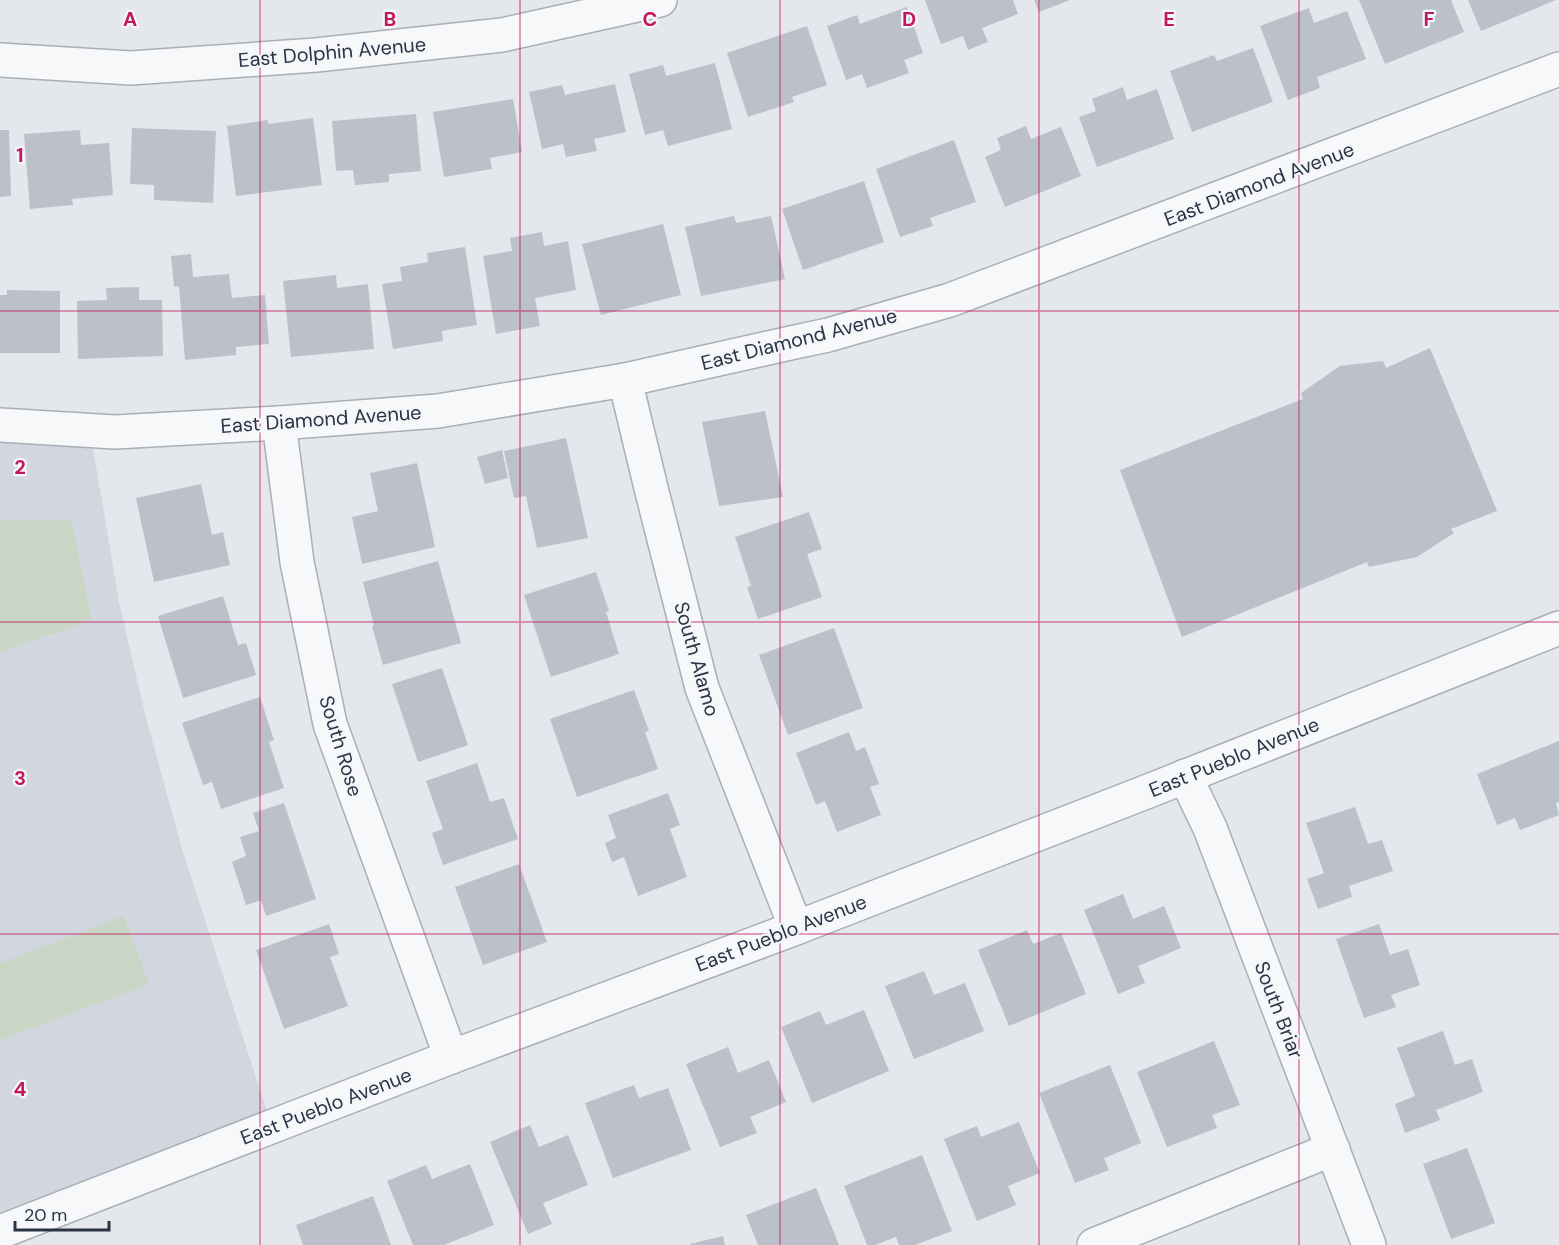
<svg xmlns="http://www.w3.org/2000/svg" width="1559" height="1245" font-family="'DM Sans',sans-serif">
<style>
.built{fill:#d2d6de}
.green{fill:#c9d6c5}
.building{fill:#bbc0ca}
.lines{fill:none;stroke-linecap:round;stroke-linejoin:round}
.minor-casing{stroke:#a9aeb7;stroke-width:36}
.minor{stroke:#f7f8fa;stroke-width:33}
.grid{fill:none;stroke:#c2185b;stroke-width:1.5;stroke-opacity:0.55}
.labels{text-anchor:middle;stroke-width:4.5;stroke-linejoin:round;paint-order:stroke}
.street-label{font-size:20px;fill:#2b3445;stroke:#f4f6f9}
.grid-label{font-size:20px;text-anchor:middle;font-weight:bold;fill:#c2185b;stroke:#f4f6f9;stroke-width:4.5;stroke-linejoin:round;paint-order:stroke}
</style>
<rect width="100%" height="100%" fill="#e4e7ec"/>
<polygon class="built" points="0,425 90,430 119,602 146,718 182,849 272,1127 0,1233"/>
<g class="green">
<polygon points="0,519 28,521 71,519 92,620 0,652"/>
<polygon points="124,916 149,984 0,1040 0,963"/>
</g>
<g class="building">
<polygon points="925,0 1013,0 1018,14 982,28 988,42 968,50 963,36 941,44"/>
<polygon points="1034,0 1070,0 1039,12"/>
<polygon points="1359,0 1451,0 1464,32 1385,64"/>
<polygon points="1468,0 1556,0 1481,31"/>
<polygon points="907,7 923,53 904,60 909,73 867,88 862,74 846,80 827,26 857,15 860,24"/>
<polygon points="1309,8 1314,23 1347,11 1366,59 1317,77 1320,88 1288,100 1260,26"/>
<polygon points="807,26 827,85 792,97 794,102 748,117 727,53"/>
<polygon points="1253,48 1273,102 1192,132 1170,71 1214,55 1217,61"/>
<polygon points="715,63 732,129 668,146 663,130 645,135 629,74 663,65 666,76"/>
<polygon points="615,84 626,132 594,139 597,151 566,157 563,144 542,149 529,92 562,85 565,95"/>
<polygon points="1123,87 1127,100 1157,89 1174,139 1097,167 1079,117 1096,111 1092,99"/>
<polygon points="513,99 522,152 490,158 492,169 444,177 433,112"/>
<polygon points="416,114 421,171 389,174 389,182 355,185 353,170 336,171 332,121"/>
<polygon points="313,118 322,185 236,196 227,126 268,120 268,124"/>
<polygon points="1026,126 1031,139 1061,127 1081,176 1005,207 985,157 1001,150 997,138"/>
<polygon points="132,128 216,131 213,203 154,200 154,185 130,184"/>
<polygon points="0,130 9,130 11,196 0,197"/>
<polygon points="80,130 81,145 109,143 113,195 72,199 73,205 30,209 24,134"/>
<polygon points="954,140 976,202 930,218 933,226 900,237 876,169"/>
<polygon points="864,181 884,242 803,270 782,209"/>
<polygon points="734,216 736,223 771,216 785,279 701,296 685,227"/>
<polygon points="663,224 681,295 601,315 582,244"/>
<polygon points="542,232 544,246 568,241 576,290 535,298 540,326 496,334 483,256 512,251 510,238"/>
<polygon points="465,247 477,325 442,331 443,341 393,349 382,284 402,281 400,267 428,262 427,253"/>
<polygon points="191,254 193,277 229,274 232,298 265,295 269,344 236,347 236,355 185,360 179,286 174,287 171,256"/>
<polygon points="336,275 337,288 368,284 374,349 291,357 283,281"/>
<polygon points="139,287 139,300 162,300 163,356 78,359 77,301 107,300 106,288"/>
<polygon points="7,290 60,291 60,353 0,353 0,295 7,295"/>
<polygon points="1430,348 1497,511 1451,529 1454,533 1417,557 1369,567 1367,562 1182,637 1120,470 1303,399 1301,393 1340,366 1383,361 1386,368"/>
<polygon points="765,411 783,497 719,506 702,422"/>
<polygon points="566,438 588,538 537,548 526,496 514,498 504,451"/>
<polygon points="502,450 508,478 485,484 477,457"/>
<polygon points="417,463 435,547 362,564 352,517 378,511 370,473"/>
<polygon points="201,484 212,535 223,532 230,565 154,582 136,498"/>
<polygon points="809,512 822,549 807,554 822,597 758,619 747,587 751,586 735,537"/>
<polygon points="438,561 461,643 383,665 372,626 374,626 363,582"/>
<polygon points="596,572 609,611 606,612 619,654 551,677 524,595"/>
<polygon points="223,596 238,645 246,643 256,675 183,698 158,616"/>
<polygon points="834,628 863,708 788,735 759,655"/>
<polygon points="442,668 468,745 418,762 392,684"/>
<polygon points="634,690 649,731 645,732 658,769 577,797 550,719"/>
<polygon points="260,697 274,740 269,742 284,788 221,809 212,782 203,785 182,723"/>
<polygon points="849,732 856,751 865,747 879,784 870,787 881,815 837,832 825,801 816,805 796,753"/>
<polygon points="1559,741 1559,802 1556,803 1559,815 1520,830 1515,818 1497,825 1477,774"/>
<polygon points="477,763 490,802 504,798 518,839 443,865 432,833 443,829 426,781"/>
<polygon points="668,793 680,825 670,829 687,877 638,896 624,857 612,862 605,843 616,838 608,815"/>
<polygon points="284,803 316,899 266,916 261,900 246,905 232,862 246,856 240,837 259,831 253,813"/>
<polygon points="1355,807 1368,844 1382,840 1393,871 1349,886 1352,897 1318,909 1307,879 1324,873 1306,823"/>
<polygon points="519,864 547,942 483,965 455,887"/>
<polygon points="1123,894 1133,919 1164,906 1181,948 1138,966 1145,983 1118,994 1084,910"/>
<polygon points="329,924 339,954 330,957 348,1006 284,1029 256,950"/>
<polygon points="1379,924 1390,955 1408,949 1420,985 1391,995 1396,1007 1364,1018 1336,939"/>
<polygon points="1027,930 1033,944 1061,933 1086,994 1009,1026 978,950"/>
<polygon points="924,971 934,995 965,983 984,1031 914,1059 885,986"/>
<polygon points="864,1010 889,1071 812,1103 781,1027 820,1011 826,1025"/>
<polygon points="1443,1031 1455,1065 1472,1059 1483,1092 1436,1110 1440,1120 1405,1133 1395,1104 1415,1096 1397,1048"/>
<polygon points="1214,1041 1240,1105 1212,1115 1217,1128 1167,1147 1137,1072"/>
<polygon points="728,1047 738,1073 769,1060 786,1102 750,1117 757,1133 720,1147 686,1064"/>
<polygon points="1110,1065 1141,1143 1104,1158 1109,1170 1075,1183 1039,1093"/>
<polygon points="634,1085 639,1098 668,1088 691,1150 613,1178 585,1103"/>
<polygon points="1019,1122 1040,1173 1008,1186 1016,1205 977,1221 944,1139 977,1126 981,1137"/>
<polygon points="530,1125 539,1147 568,1135 588,1185 543,1203 552,1224 528,1234 490,1142"/>
<polygon points="1467,1148 1495,1223 1451,1239 1423,1164"/>
<polygon points="922,1155 952,1231 915,1245 899,1245 896,1237 875,1245 867,1245 844,1186"/>
<polygon points="470,1164 494,1225 444,1245 413,1245 387,1181 426,1165 432,1179"/>
<polygon points="816,1188 839,1245 758,1245 746,1215"/>
<polygon points="373,1196 391,1245 303,1245 296,1225"/>
<polygon points="723,1236 725,1245 690,1245 690,1244"/>
</g>
<g class="lines">
<defs>
<g id="minor">
<polyline points="0,60 131,68 316,55 502,35 660,0"/>
<polyline points="625,380 651,488 702,688 796,928"/>
<polyline points="279,423 297,562 330,724 451,1057"/>
<polyline points="0,425 115,432 279,423 438,411 625,380 795,342 828,335 950,300 1559,69"/>
<polyline points="1185,776 1210,828 1369,1245"/>
<polyline points="0,1232 451,1057 796,928 1146,792 1559,628"/>
<polyline points="1094,1245 1333,1149"/>
</g>
</defs>
<use href="#minor" class="minor-casing"/>
<use href="#minor" class="minor"/>
</g>
<path class="grid" d="M260 0V1245M520 0V1245M780 0V1245M1039 0V1245M1299 0V1245M0 311H1559M0 622H1559M0 934H1559"/>
<g class="labels">
<g class="street-label">
<text transform="translate(332 52) rotate(-5)" y="7">East Dolphin Avenue</text>
<text transform="translate(1259 184) rotate(-21)" y="7">East Diamond Avenue</text>
<text transform="translate(799 339) rotate(-14)" y="7">East Diamond Avenue</text>
<text transform="translate(321 419) rotate(-4)" y="7">East Diamond Avenue</text>
<text transform="translate(697 659) rotate(74)" y="7">South Alamo</text>
<text transform="translate(341 746) rotate(73)" y="7">South Rose</text>
<text transform="translate(1234 757) rotate(-22)" y="7">East Pueblo Avenue</text>
<text transform="translate(781 933) rotate(-21)" y="7">East Pueblo Avenue</text>
<text transform="translate(1279 1010) rotate(69)" y="7">South Briar</text>
<text transform="translate(326 1106) rotate(-21)" y="7">East Pueblo Avenue</text>
</g>
</g>
<g class="grid-label">
<text x="130" y="26">A</text>
<text x="390" y="26">B</text>
<text x="650" y="26">C</text>
<text x="909" y="26">D</text>
<text x="1169" y="26">E</text>
<text x="1429" y="26">F</text>
<text x="20" y="162">1</text>
<text x="20" y="474">2</text>
<text x="20" y="785">3</text>
<text x="20" y="1096">4</text>
</g>
<path d="M15 1221v9h94v-9" fill="none" stroke="#2b3445" stroke-width="3"/>
<text x="24" y="1221" font-size="18" fill="#2b3445" stroke="#f4f6f9" stroke-width="4.5" paint-order="stroke">20 m</text>
</svg>
